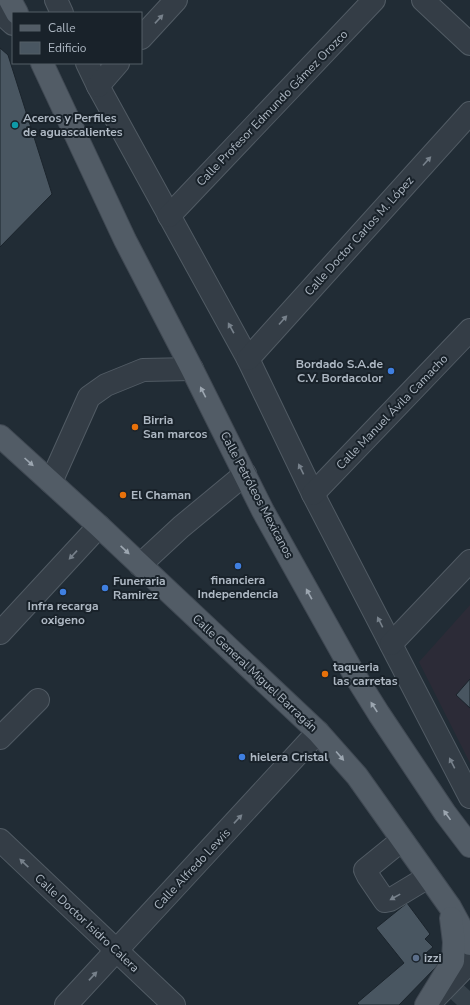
<svg xmlns="http://www.w3.org/2000/svg" width="470" height="1005" font-family="'Nunito Sans',sans-serif">
<style>
.medical{fill:#2c2b37}
.building{fill:#495661;stroke:#1b242c}
.lines{fill:none;stroke-linecap:round;stroke-linejoin:round}
.major-tunnel{stroke:#36414a;stroke-width:22;stroke-dasharray:22 11;stroke-linecap:butt}
.minor-casing{stroke:#515b64;stroke-width:24}
.major-casing{stroke:#404953;stroke-width:24}
.minor{stroke:#343d46;stroke-width:22}
.major{stroke:#525c66;stroke-width:22}
.oneway{fill:#77818b}
.oneway2{fill:#9ca6b0}
.culture-dot{fill:#0f9aa8;stroke:#19222a;stroke-width:1.5}
.shop-dot{fill:#3f7fe0;stroke:#19222a;stroke-width:1.5}
.food-dot{fill:#e8710a;stroke:#19222a;stroke-width:1.5}
.service-dot{fill:#5c6f8a;stroke:#19222a;stroke-width:1.5}
.labels{text-anchor:middle;stroke-width:4;stroke-linejoin:round;paint-order:stroke}
.street-label{font-size:12px;fill:#aeb8c3;stroke:#19222a}
.poi-label{font-size:12px;font-weight:bold;fill:#aeb8c3;stroke:#19222a;text-anchor:start}
</style>
<rect width="100%" height="100%" fill="#212c35"/>
<polygon class="medical" points="470,605 470,763 419,662"/>
<g class="building">
<polygon points="0,48 8,55 52,194 0,247"/>
<polygon points="470,679 470,708 456,695"/>
<polygon points="407,903 430,934 425,939 433,947 426,953 438,965 399,1005 359,1005 357,1003 404,963 376,928"/>
</g>
<g class="lines">
<polyline class="major-tunnel" points="457,1005 470,991"/>
<defs>
<g id="minor">
<polyline points="56,0 62,13"/>
<polyline points="423,0 470,44"/>
<polyline points="0,12 13,24"/>
<polyline points="141,38 176,0"/>
<polyline points="87,63 98,86 248,359 313,494 470,797"/>
<polyline points="98,86 118,63"/>
<polyline points="169,216 374,0"/>
<polyline points="248,359 470,113"/>
<polyline points="51,482 89,397 106,385 143,370 192,369"/>
<polyline points="313,494 470,330"/>
<polyline points="140,565 181,527 245,474"/>
<polyline points="0,633 99,526"/>
<polyline points="391,644 470,561"/>
<polyline points="0,738 38,700"/>
<polyline points="0,840 174,1005"/>
<polyline points="402,840 365,870 368,876 385,901 390,900 428,877"/>
<polyline points="436,997 470,962"/>
<polyline points="66,1005 318,732"/>
</g>
<g id="major">
<polyline points="10,0 17,13"/>
<polyline points="42,63 125,240 192,369 263,511 354,674 379,714 445,813 470,846"/>
<polyline points="0,436 99,526 318,732 357,776 450,907 470,944"/>
<polyline points="426,1005 453,961 454,942 451,918"/>
</g>
</defs>
<use href="#minor" class="minor-casing"/>
<use href="#major" class="major-casing"/>
<use href="#minor" class="minor"/>
<use href="#major" class="major"/>
</g>
<defs><path id="oneway-solid" d="M-6-.8H1V-3.2L6.5 0L1 3.2V.8H-6Z"/></defs>
<g class="oneway">
<use href="#oneway-solid" transform="translate(159 19) rotate(-47)"/>
<use href="#oneway-solid" transform="translate(427 161) rotate(-48)"/>
<use href="#oneway-solid" transform="translate(283 320) rotate(-48)"/>
<use href="#oneway-solid" transform="translate(231 328) rotate(-119)"/>
<use href="#oneway-solid" transform="translate(301 469) rotate(-116)"/>
<use href="#oneway-solid" transform="translate(73 555) rotate(133)"/>
<use href="#oneway-solid" transform="translate(380 622) rotate(-117)"/>
<use href="#oneway-solid" transform="translate(452 763) rotate(-117)"/>
<use href="#oneway-solid" transform="translate(238 819) rotate(-47)"/>
<use href="#oneway-solid" transform="translate(24 863) rotate(-137)"/>
<use href="#oneway-solid" transform="translate(395 897) rotate(151)"/>
<use href="#oneway-solid" transform="translate(93 976) rotate(-47)"/>
</g>
<g class="oneway2">
<use href="#oneway-solid" transform="translate(203 392) rotate(-117)"/>
<use href="#oneway-solid" transform="translate(29 462) rotate(42)"/>
<use href="#oneway-solid" transform="translate(125 550) rotate(43)"/>
<use href="#oneway-solid" transform="translate(309 594) rotate(-119)"/>
<use href="#oneway-solid" transform="translate(374 707) rotate(-123)"/>
<use href="#oneway-solid" transform="translate(340 756) rotate(49)"/>
<use href="#oneway-solid" transform="translate(447 815) rotate(-126)"/>
</g>
<circle class="culture-dot" cx="15" cy="125" r="4"/>
<g class="shop-dot">
<circle cx="391" cy="371" r="4"/>
<circle cx="238" cy="566" r="4"/>
<circle cx="105" cy="588" r="4"/>
<circle cx="63" cy="592" r="4"/>
<circle cx="242" cy="757" r="4"/>
</g>
<g class="food-dot">
<circle cx="135" cy="427" r="4"/>
<circle cx="123" cy="495" r="4"/>
<circle cx="325" cy="674" r="4"/>
</g>
<circle class="service-dot" cx="416" cy="958" r="4"/>
<g class="labels">
<g class="street-label">
<text transform="translate(272 108) rotate(-46)" y="4">Calle Profesor Edmundo Gámez Orozco</text>
<text transform="translate(359 236) rotate(-48)" y="4">Calle Doctor Carlos M. López</text>
<text transform="translate(392 412) rotate(-46)" y="4">Calle Manuel Ávila Camacho</text>
<text transform="translate(257 495) rotate(62)" y="4">Calle Petróleos Mexicanos</text>
<text transform="translate(255 673) rotate(43)" y="4">Calle General Miguel Barragán</text>
<text transform="translate(192 869) rotate(-47)" y="4">Calle Alfredo Lewis</text>
<text transform="translate(87 923) rotate(43)" y="4">Calle Doctor Isidro Calera</text>
</g>
<g class="poi-label">
<text x="23" y="122">Aceros y Perfiles<tspan x="23" dy="14">de aguascalientes</tspan></text>
<text x="383" y="368" text-anchor="end">Bordado S.A.de<tspan x="383" dy="14">C.V. Bordacolor</tspan></text>
<text x="143" y="424">Birria<tspan x="143" dy="14">San marcos</tspan></text>
<text x="131" y="499">El Chaman</text>
<text x="238" y="584" text-anchor="middle">financiera<tspan x="238" dy="14">Independencia</tspan></text>
<text x="113" y="585">Funeraria<tspan x="113" dy="14">Ramirez</tspan></text>
<text x="63" y="610" text-anchor="middle">Infra recarga<tspan x="63" dy="14">oxigeno</tspan></text>
<text x="333" y="671">taqueria<tspan x="333" dy="14">las carretas</tspan></text>
<text x="250" y="761">hielera Cristal</text>
<text x="424" y="962">izzi</text>
</g>
</g>
<rect x="12" y="12" width="130" height="52" fill="#19222a" stroke="#555e67"/>
<rect x="20" y="25" width="20" height="6" fill="#525c66" stroke="#555e67"/>
<text x="48" y="32" font-size="12" fill="#aeb8c3">Calle</text>
<rect x="20" y="42" width="20" height="12" fill="#495661" stroke="#555e67"/>
<text x="48" y="52" font-size="12" fill="#aeb8c3">Edificio</text>
</svg>
